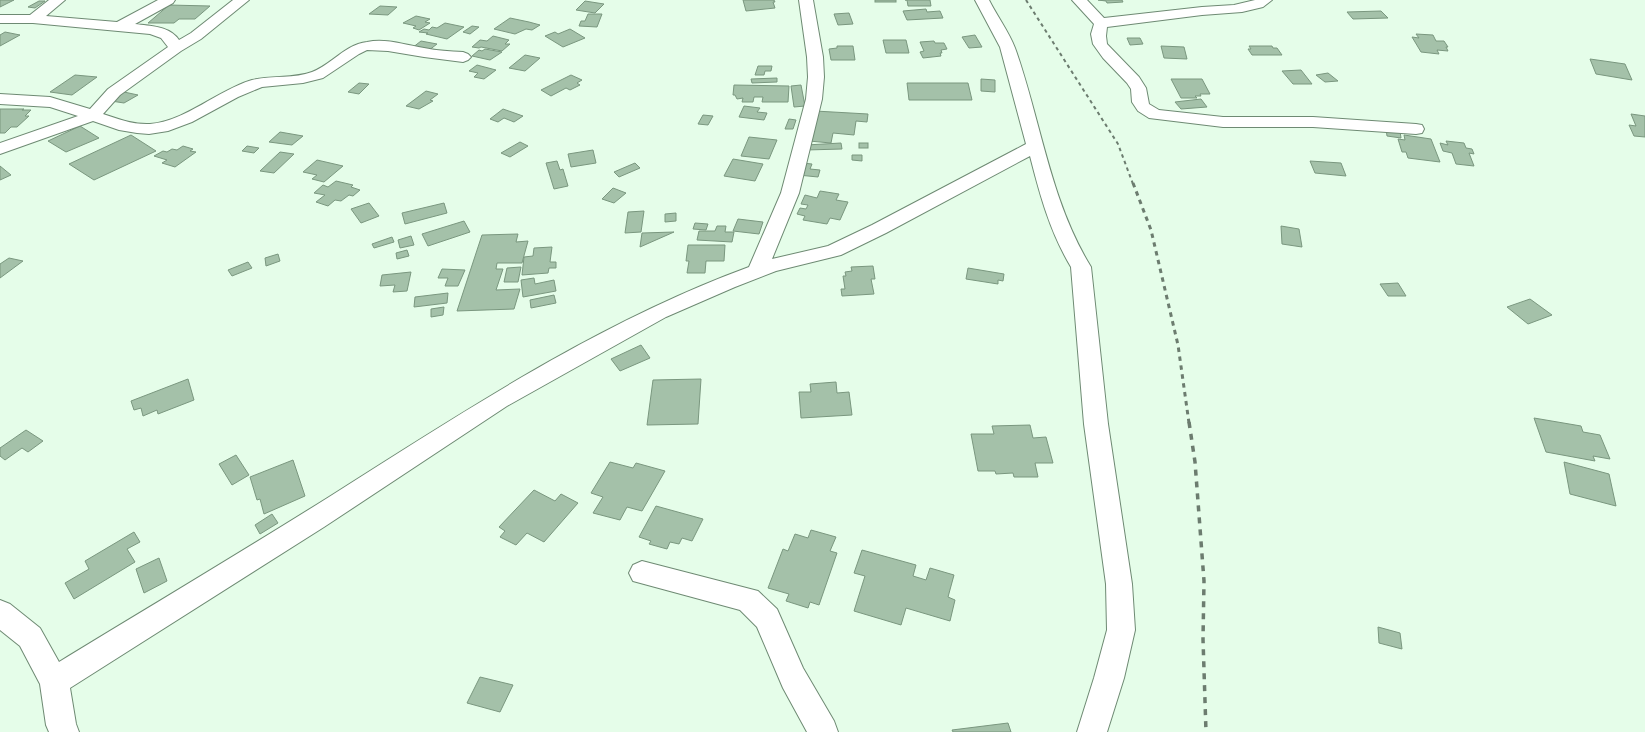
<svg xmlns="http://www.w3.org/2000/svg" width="1645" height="732" font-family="'Space Grotesk',sans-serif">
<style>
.building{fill:#a4c1a9;stroke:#7a977f}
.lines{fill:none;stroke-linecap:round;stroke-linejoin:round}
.minor-casing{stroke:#6e8a73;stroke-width:2}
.minor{fill:#fff;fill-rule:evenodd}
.rail-far2{stroke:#6c7c6f;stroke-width:2;stroke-dasharray:3.5 3.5;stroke-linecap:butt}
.rail-far1{stroke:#6c7c6f;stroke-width:3;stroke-dasharray:4.5 4.5;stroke-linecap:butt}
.rail{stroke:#6c7c6f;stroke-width:3.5;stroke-dasharray:6 6;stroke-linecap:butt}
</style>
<rect width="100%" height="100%" fill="#e5fde9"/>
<g class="building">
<polygon points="0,0 14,0 0,7"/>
<polygon points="743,0 774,0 775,2 773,2 775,8 746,11"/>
<rect x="875" y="0" width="21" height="2"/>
<polygon points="905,0 930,0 931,6 908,6 907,0"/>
<polygon points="1098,0 1122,0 1123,2 1107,3 1106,1"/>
<polygon points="39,1 45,1 35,8 28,7"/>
<polygon points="585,1 604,4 595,13 576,10"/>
<polygon points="169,5 210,6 195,19 179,19 174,23 148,23"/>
<polygon points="380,6 397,7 388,15 369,14"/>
<polygon points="926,9 927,12 940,11 943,18 907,20 903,11"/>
<polygon points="1381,11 1388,18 1353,19 1347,12"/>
<polygon points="849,13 853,24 838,25 834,14"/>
<polygon points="588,14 602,14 597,27 579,26 581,21 585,21"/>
<polygon points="416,16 430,19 425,22 430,23 419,30 413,28 416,26 403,23"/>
<polygon points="510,18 529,22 540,25 532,30 526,29 515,34 494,29"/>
<polygon points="445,23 464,27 447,39 426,34 428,33 419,32 424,29 429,30 432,27 437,28"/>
<polygon points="472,26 479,27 470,34 463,32"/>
<polygon points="570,29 585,38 563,47 545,36 555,32 558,34"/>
<polygon points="5,32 20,35 0,46 0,35"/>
<polygon points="1416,34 1433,35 1436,41 1444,41 1448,47 1446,47 1448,51 1437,50 1439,54 1421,52 1412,37 1419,38"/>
<polygon points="975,35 982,47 969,48 962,37"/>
<polygon points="493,36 509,40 505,44 510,44 502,51 481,47 479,48 472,47 480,40 487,41"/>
<polygon points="1127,38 1140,38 1143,44 1130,45"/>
<polygon points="883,40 906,40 909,53 886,53"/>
<polygon points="421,41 437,44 428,51 412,48"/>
<polygon points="934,41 935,43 944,43 947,49 941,50 942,53 940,53 941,56 923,58 920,52 924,51 920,42"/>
<polygon points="837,46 853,46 855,60 831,60 829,49 837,48"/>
<polygon points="1161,46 1184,47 1187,59 1164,58"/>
<polygon points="1249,46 1272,46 1273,48 1277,48 1282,55 1252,55 1248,49 1251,49"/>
<polygon points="485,49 502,52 490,60 472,56 479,50 482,51"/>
<polygon points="525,55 540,58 525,71 509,68"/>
<polygon points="1590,59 1625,64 1632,80 1596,74"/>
<polygon points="477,65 496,70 484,79 474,77 478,73 469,71"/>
<polygon points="758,66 772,66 771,71 765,71 764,75 755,75"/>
<polygon points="1301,70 1312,84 1293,84 1282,71"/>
<polygon points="1328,73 1338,81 1325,82 1316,75"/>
<polygon points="75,75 97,77 72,95 50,92"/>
<polygon points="571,75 582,80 577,83 580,85 570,90 566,88 551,96 541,90"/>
<polygon points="777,78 777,82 752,83 751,79"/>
<polygon points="981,79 995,80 995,92 981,91"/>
<polygon points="1171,79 1202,79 1210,94 1200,94 1201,96 1195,96 1197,98 1181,98"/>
<polygon points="359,83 369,84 359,94 348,92"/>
<polygon points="907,83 968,83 972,100 909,100"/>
<polygon points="734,85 789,86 788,102 762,102 763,97 754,97 753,102 742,102 743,98 737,99 735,95 733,95"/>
<polygon points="801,85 805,106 794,107 791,86"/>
<polygon points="426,91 438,94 430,100 433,101 419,109 406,106"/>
<polygon points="124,92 138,95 124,103 111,101"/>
<polygon points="1201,99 1207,107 1181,109 1175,102"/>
<polygon points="744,106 760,108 757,112 767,113 764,120 739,117"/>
<polygon points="0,109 24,109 22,110 31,110 25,116 29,116 17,127 11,127 5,133 0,133"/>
<polygon points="503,109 523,116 514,122 504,118 498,122 490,119"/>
<polygon points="815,111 868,114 867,122 856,121 854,135 833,133 831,143 809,141"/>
<polygon points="1631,114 1645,116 1645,137 1634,136 1629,125 1636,126"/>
<polygon points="703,115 713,116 708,125 698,124"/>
<polygon points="789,119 796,120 793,129 785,129"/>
<polygon points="80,126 99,138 66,152 48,141"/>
<polygon points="1386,129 1400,131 1401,138 1387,136"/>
<polygon points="280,132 303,136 292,145 269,142"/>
<polygon points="131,135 156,151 94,180 69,164"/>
<polygon points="1404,135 1431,139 1440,162 1408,158 1406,152 1402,152 1398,139 1405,140"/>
<polygon points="749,137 777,140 769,159 741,156"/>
<polygon points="1446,141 1464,143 1466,148 1472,149 1474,154 1469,153 1474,166 1456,164 1452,153 1443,151 1440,143 1448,145"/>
<polygon points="520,142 528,146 510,157 501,153"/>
<polygon points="841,143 842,149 806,150 806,145"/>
<rect x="859" y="143" width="9" height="5"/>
<polygon points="183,146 193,149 190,151 196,152 175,167 162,163 167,160 154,156 163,151 167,152 172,149 177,150"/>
<polygon points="247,146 259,148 254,153 242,151"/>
<polygon points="593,150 596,163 571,167 568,154"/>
<polygon points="280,152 294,154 274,173 260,171"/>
<polygon points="852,155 862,155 862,161 852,160"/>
<polygon points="733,159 763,164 755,181 724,176"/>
<polygon points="317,160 343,166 324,182 312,179 317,175 303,172"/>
<polygon points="557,161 560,170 563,169 568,186 554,189 546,163"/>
<polygon points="1310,161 1341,163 1346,176 1315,173"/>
<polygon points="635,163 640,168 619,177 614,172"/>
<polygon points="802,163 812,164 810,169 820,170 818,177 798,175"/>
<polygon points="0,166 11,175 0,180"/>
<polygon points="336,181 353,185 351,187 360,190 353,196 349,195 341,201 335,200 328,206 316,202 325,195 314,193 323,185 328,187"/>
<polygon points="613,188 626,193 614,203 602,199"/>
<polygon points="820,191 839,194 836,200 848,202 840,220 830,218 827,224 803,220 805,216 797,214 800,208 806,209 808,205 801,204 805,195 817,198"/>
<polygon points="369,203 379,216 361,223 351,209"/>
<polygon points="444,203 447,213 405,224 402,213"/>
<polygon points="644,211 641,232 625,233 628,212"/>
<polygon points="676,213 676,221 665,222 665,214"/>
<polygon points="738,219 763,222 759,234 733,231"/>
<polygon points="464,221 470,232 428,246 422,234"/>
<polygon points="695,223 708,224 706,230 693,229"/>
<polygon points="717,226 726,226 725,232 734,232 732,242 697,240 699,231 715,231"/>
<polygon points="1281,226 1299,229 1302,247 1282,244"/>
<polygon points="674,232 640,247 642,233"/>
<polygon points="518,234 516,242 528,241 522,263 497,263 496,269 503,269 496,290 520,289 514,309 457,311 482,235"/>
<polygon points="411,236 414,245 400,248 398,240"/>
<polygon points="392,237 394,242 374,248 372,244"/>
<polygon points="688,245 725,245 724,261 706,261 705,273 687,273 689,261 686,261"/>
<polygon points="552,247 550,262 556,262 556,268 549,268 548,273 522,275 524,257 533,256 534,248"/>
<polygon points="407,250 409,256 397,259 396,253"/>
<polygon points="278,254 280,261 266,266 265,258"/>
<polygon points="9,258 23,261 0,278 0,264"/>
<polygon points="248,262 252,268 232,276 228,270"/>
<polygon points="873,266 875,279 871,279 874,294 842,296 841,289 845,289 843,276 846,276 845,272 852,271 851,267"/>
<polygon points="521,267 518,282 504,282 507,268"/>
<polygon points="968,268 1004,274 1003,281 998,280 998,284 966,279"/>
<polygon points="442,269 465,270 458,286 445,286 448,278 438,278"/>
<polygon points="411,272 407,291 393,292 395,285 380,286 382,275"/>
<polygon points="534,278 535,284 554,280 556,291 523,297 521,280"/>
<polygon points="1398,283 1406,296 1388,296 1380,284"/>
<polygon points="448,293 447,303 414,307 415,297"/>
<polygon points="554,295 556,303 531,308 530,300"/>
<polygon points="1530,299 1552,315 1528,324 1507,307"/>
<polygon points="444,307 443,315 431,317 431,309"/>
<polygon points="641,345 650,358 620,371 611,359"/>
<polygon points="188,379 194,400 158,414 157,410 143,416 141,408 134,410 131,401"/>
<polygon points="701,379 698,424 647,425 653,380"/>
<polygon points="836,382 837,393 849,392 852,415 801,418 799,392 811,392 810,384"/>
<polygon points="1534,418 1581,426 1583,432 1600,435 1610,459 1593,456 1595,461 1546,452"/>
<polygon points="1030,425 1033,438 1046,437 1053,463 1035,463 1038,477 1014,477 1013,473 996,474 995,471 978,471 971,434 994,434 992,426"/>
<polygon points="26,430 43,441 28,452 22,448 5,460 0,456 0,448"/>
<polygon points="236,455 249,475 232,485 219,464"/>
<polygon points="293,460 305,496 264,514 260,499 257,500 250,477"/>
<polygon points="610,462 633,468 636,463 665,471 642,511 627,507 620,520 593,513 603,497 591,493"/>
<polygon points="1564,462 1609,474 1616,506 1570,494"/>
<polygon points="534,490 555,501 561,494 578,503 544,542 527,533 516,545 500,537 505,531 499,527"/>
<polygon points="656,506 703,519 692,541 682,538 679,544 670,542 667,549 649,544 651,541 639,537"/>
<polygon points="272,514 278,523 260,534 255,525"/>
<polygon points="811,530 836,537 830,551 837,553 819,605 810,602 808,608 786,601 789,594 768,588 783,549 788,551 795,534 808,538"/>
<polygon points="134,532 140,542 127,549 135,562 74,599 65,583 89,569 85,561"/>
<polygon points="862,550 916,565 913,576 926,580 930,568 954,575 948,597 955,600 950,621 906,608 901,625 854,611 865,576 854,573"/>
<polygon points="159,558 167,581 144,593 136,569"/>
<polygon points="1378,627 1400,633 1402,649 1379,643"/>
<polygon points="480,677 513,685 500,712 467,703"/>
<polygon points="1008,723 1011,732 953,732 952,730"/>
</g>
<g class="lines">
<defs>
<g id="minor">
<path d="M49 0H65L46 16 117 22 158 0H175L173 3 135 24C150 26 170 26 179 40L191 33 233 0H249L201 39 181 51 120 95 103 114C118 119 134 125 150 124 186 121 218 90 252 80 272 75 294 79 312 72 333 64 344 45 367 42 386 38 405 45 424 48 437 51 450 51 463 52L468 54 471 57 468 60 463 62 424 57 388 51 367 50 359 54 323 78 303 83 262 87 238 97 192 122 168 131 149 134 137 133 119 130 93 121 0 154V143L78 116 50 107 0 104V94L50 97 90 109 108 89 168 47 161 38 150 34 33 23H0V15H30Z"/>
<path d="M799 0H813L823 57 824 77 822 99 799 193 772 259 828 246 872 225 1026 144 1000 47 975 0H989C997 16 1009 32 1015 48 1041 121 1050 201 1091 267L1108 424 1132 584 1135 630 1124 678 1107 732H1077L1094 678 1107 630 1106 584 1084 424 1071 267C1050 232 1040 195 1030 156L886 233 841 255 776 271 735 287 666 317 507 406 324 527 70 688 76 724 79 732H49L46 725 40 684 20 646 0 630V600L10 604 40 628 59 662C149 607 240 553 329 497 463 412 599 322 749 267L781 193 806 99 808 77 807 57Z"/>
<polygon points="1072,0 1087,0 1104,18 1202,7 1234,5 1255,0 1272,0 1263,7 1242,12 1202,15 1107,27 1106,36 1107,44 1139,77 1146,88 1149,104 1159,110 1223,117 1313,117 1416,124 1422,125 1424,129 1422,133 1416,134 1313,127 1223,127 1149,118 1138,111 1132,102 1131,89 1127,83 1103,58 1093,44 1091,34 1094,24"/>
<polygon points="642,561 758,591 777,609 803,668 834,721 838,732 807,732 783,688 757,627 740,610 633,581 629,573 633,565"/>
</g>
</defs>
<use href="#minor" class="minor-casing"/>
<use href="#minor" class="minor"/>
<polyline class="rail-far2" points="1026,0 1118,144 1133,184"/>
<polyline class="rail-far1" points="1133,183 1151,230 1178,345 1189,423"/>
<polyline class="rail" points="1189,422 1195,462 1204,581 1203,639 1206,732"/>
</g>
</svg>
